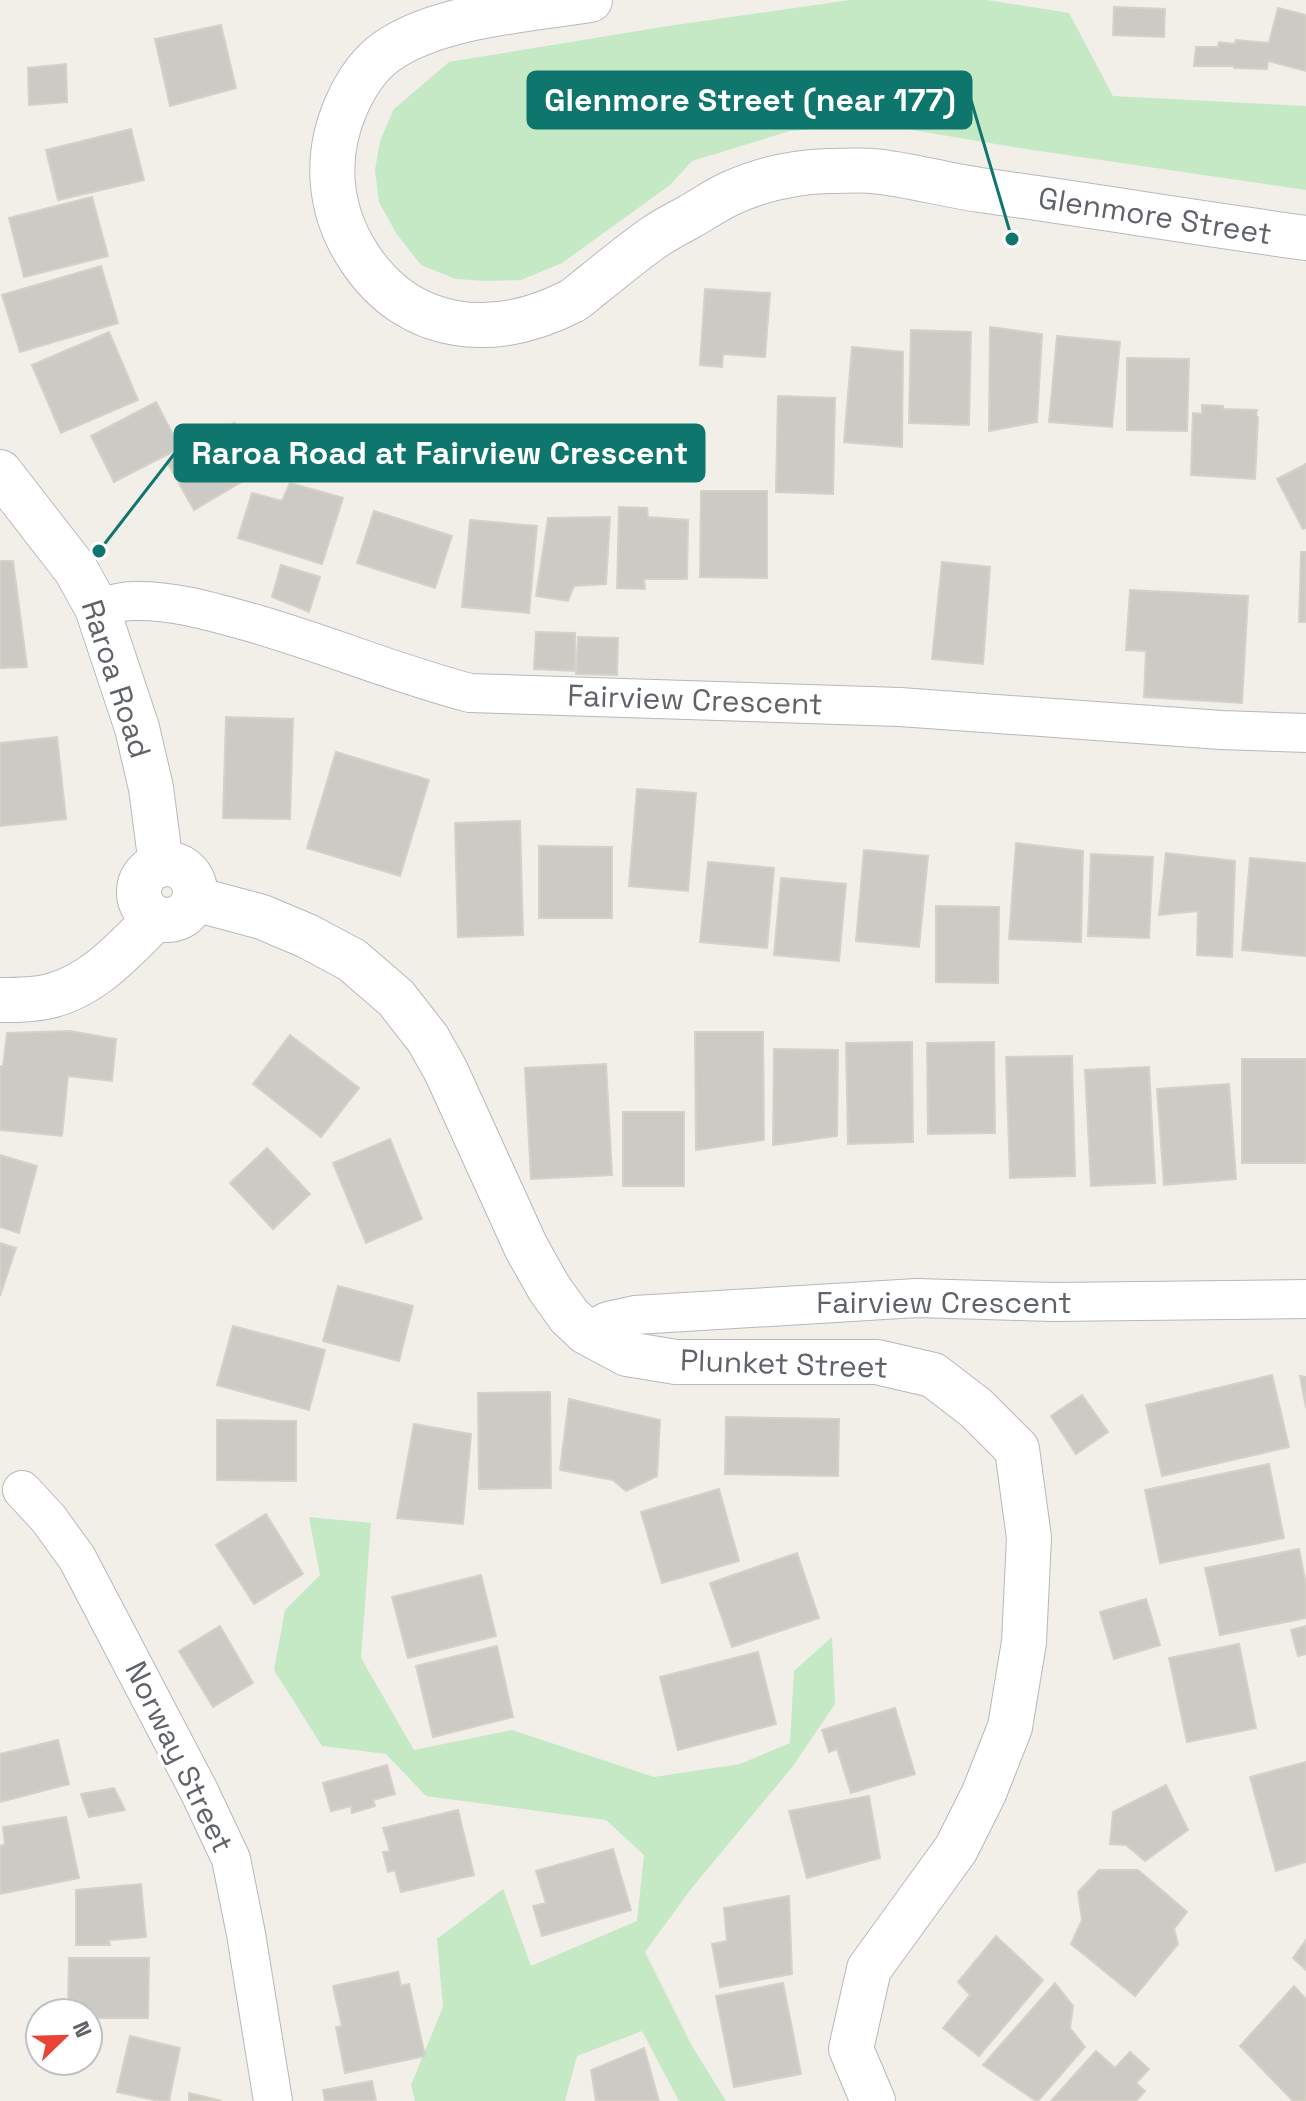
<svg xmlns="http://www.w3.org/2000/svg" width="1306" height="2101" font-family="'Space Grotesk',sans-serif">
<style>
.green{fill:#c5e8c5}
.building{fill:#cccac5;stroke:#d6d1c6;stroke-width:2}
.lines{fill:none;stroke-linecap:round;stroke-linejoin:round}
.minor-casing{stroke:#b5b8bc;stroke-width:40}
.tertiary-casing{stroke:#b5b8bc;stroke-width:46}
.secondary-casing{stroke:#b6babf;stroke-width:46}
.minor{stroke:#fff;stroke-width:38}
.tertiary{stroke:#fff;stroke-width:44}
.secondary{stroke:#fff;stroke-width:44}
.labels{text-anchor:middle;stroke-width:6;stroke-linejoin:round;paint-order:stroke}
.street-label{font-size:30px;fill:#5f6368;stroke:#fff}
.leader{fill:none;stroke:#0f766e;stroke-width:3}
.callout-dot{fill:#0f766e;stroke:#fff;stroke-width:3}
.callout{fill:#0f766e;stroke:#0f766e;stroke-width:3}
.callout-label{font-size:32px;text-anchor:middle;font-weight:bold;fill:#fff}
</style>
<rect width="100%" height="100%" fill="#f1efe8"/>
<g class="green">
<polygon points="850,0 987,0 1069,13 1113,96 1306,106 1306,190 1019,148 877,124 790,131 692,161 670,185 562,263 521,280 487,281 456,279 421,265 396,233 379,202 375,170 380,141 394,109 449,62 662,27"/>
<polygon points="309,1517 371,1523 361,1658 414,1750 512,1730 654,1777 740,1764 790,1743 794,1671 832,1637 835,1704 793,1766 691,1889 645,1952 692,2046 726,2101 679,2101 642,2031 577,2056 565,2101 415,2101 411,2085 443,2007 437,1939 503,1889 531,1966 637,1921 644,1855 606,1820 426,1796 386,1754 322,1746 274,1670 285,1610 320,1575"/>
</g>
<g class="building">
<polygon points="1114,7 1165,9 1164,37 1113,35"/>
<polygon points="1278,8 1306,15 1306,71 1268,61 1267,69 1234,68 1234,66 1194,66 1196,47 1218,47 1219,42 1235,44 1236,40 1269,43"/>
<polygon points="221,25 236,88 170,106 155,39"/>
<polygon points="66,64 67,102 29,105 28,68"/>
<polygon points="131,129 144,180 58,200 46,150"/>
<polygon points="92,197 108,256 24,277 9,218"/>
<polygon points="101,266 118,323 20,352 2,295"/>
<polygon points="705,289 770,293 765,357 723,354 722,367 700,365"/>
<polygon points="990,327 1042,334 1037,422 989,431"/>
<polygon points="911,330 971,332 969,425 909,423"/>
<polygon points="109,332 138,400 61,433 32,365"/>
<polygon points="1057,336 1120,342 1112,427 1049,422"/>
<polygon points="852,347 903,352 902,447 844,442"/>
<polygon points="1127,358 1189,359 1187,431 1127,430"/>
<polygon points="778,396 835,398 833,494 776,492"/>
<polygon points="156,402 180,448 114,482 91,436"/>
<polygon points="1202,405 1223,406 1223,409 1257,410 1256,417 1258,417 1255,479 1191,475 1193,413 1202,414"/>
<polygon points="234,423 260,471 194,510 167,462"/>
<polygon points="1306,464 1306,528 1303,529 1277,479"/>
<polygon points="290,483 343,498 322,564 238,538 252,493 282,501"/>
<polygon points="701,491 767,491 767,578 700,577"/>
<polygon points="619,507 647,508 648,517 688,520 687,579 644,579 645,589 617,588"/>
<polygon points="374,511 452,536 435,588 357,563"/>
<polygon points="610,517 606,584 574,586 568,601 536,596 548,518"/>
<polygon points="470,520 537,526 529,613 462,607"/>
<polygon points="1301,552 1306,552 1306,622 1299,622"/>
<polygon points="0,561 13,561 27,667 0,668"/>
<polygon points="942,562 990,567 983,664 932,659"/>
<polygon points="281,565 320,577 309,612 272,597"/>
<polygon points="1130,590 1248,596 1242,703 1144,697 1146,651 1126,650"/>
<polygon points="536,632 575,633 575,671 534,669"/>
<polygon points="578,637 618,638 617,675 576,674"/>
<polygon points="226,717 293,719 290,819 223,818"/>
<polygon points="57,737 66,819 0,826 0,743"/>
<polygon points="336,752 429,780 400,876 307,848"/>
<polygon points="637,789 696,793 688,891 629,886"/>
<polygon points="520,821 523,935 458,937 455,823"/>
<polygon points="1016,843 1083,851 1081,942 1009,939"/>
<polygon points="539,846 612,847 612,918 539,918"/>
<polygon points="864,850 928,856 919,947 856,941"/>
<polygon points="1166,853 1235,861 1232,957 1197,955 1198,911 1159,915"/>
<polygon points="1091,854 1153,857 1149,938 1088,936"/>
<polygon points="1250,858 1306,863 1306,956 1242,950"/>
<polygon points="708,862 774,868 767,948 700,942"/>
<polygon points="781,878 846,884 839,961 774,955"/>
<polygon points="936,906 999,907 998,983 936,982"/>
<polygon points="70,1031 116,1039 112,1081 68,1076 62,1136 0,1130 0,1066 3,1066 7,1033"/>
<polygon points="695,1032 763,1032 764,1140 696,1150"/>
<polygon points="290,1035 359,1088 321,1137 253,1084"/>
<polygon points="912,1042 913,1142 848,1144 846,1043"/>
<polygon points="994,1042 995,1133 928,1134 927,1043"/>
<polygon points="774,1049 838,1050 837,1136 773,1145"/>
<polygon points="1072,1056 1075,1176 1010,1178 1006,1057"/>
<rect x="1242" y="1059" width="64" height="104"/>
<polygon points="606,1064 612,1175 531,1179 525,1068"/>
<polygon points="1149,1067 1155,1183 1091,1186 1085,1070"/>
<polygon points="1229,1084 1236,1179 1164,1185 1157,1089"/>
<rect x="623" y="1112" width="61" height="74"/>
<polygon points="390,1139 422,1219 366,1243 333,1163"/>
<polygon points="267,1148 310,1194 273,1229 230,1183"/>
<polygon points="0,1155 37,1166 19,1233 0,1227"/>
<polygon points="0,1243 16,1248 0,1296"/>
<polygon points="338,1286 413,1306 399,1361 323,1341"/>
<polygon points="233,1326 325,1350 309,1410 217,1385"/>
<polygon points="1272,1375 1289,1447 1162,1476 1146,1405"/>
<polygon points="1300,1376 1306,1377 1306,1408"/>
<polygon points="550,1392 551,1488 479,1489 478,1393"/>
<polygon points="1082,1395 1108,1432 1076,1454 1051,1416"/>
<polygon points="569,1399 660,1420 657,1476 626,1491 613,1480 560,1470"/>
<polygon points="726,1417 839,1419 838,1476 725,1474"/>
<polygon points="217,1420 296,1421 296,1481 217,1480"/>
<polygon points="414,1424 471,1434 463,1524 397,1518"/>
<polygon points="1269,1464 1284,1538 1160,1563 1145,1490"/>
<polygon points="719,1489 739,1561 662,1583 641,1512"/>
<polygon points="266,1514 303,1574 254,1604 216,1545"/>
<polygon points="1299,1549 1306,1585 1306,1618 1220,1635 1205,1568"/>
<polygon points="797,1553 819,1618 732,1647 710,1583"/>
<polygon points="481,1575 496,1636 408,1658 392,1597"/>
<polygon points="1146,1599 1160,1645 1114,1659 1100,1612"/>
<polygon points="220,1626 253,1683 213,1707 179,1651"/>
<polygon points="1306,1626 1306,1654 1298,1656 1291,1630"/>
<polygon points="1239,1644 1256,1728 1187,1742 1169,1658"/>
<polygon points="497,1646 513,1717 433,1737 416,1666"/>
<polygon points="758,1652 776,1724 678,1750 660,1677"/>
<polygon points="895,1708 915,1774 851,1793 837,1749 829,1752 822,1730"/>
<polygon points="58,1740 69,1784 0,1802 0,1754"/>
<polygon points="1306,1762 1306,1862 1276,1871 1250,1777"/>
<polygon points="387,1765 395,1794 373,1800 375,1806 352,1813 351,1806 331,1811 323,1783"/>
<polygon points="1166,1785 1188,1830 1145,1861 1126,1845 1110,1844 1113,1812"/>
<polygon points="114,1788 125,1810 89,1817 81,1794"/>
<polygon points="869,1796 880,1858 807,1878 789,1811"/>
<polygon points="458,1810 474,1875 401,1892 395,1870 388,1872 383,1852 390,1851 383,1828"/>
<polygon points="66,1817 79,1878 0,1894 0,1846 5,1844 3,1827"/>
<polygon points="613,1849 631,1910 542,1936 533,1906 546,1903 536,1871"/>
<polygon points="1099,1870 1138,1870 1187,1912 1174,1929 1178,1944 1135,1996 1071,1944 1082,1920 1078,1892"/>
<polygon points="141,1884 146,1937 109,1940 110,1945 76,1945 76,1890"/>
<polygon points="789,1896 792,1974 720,1987 712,1944 727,1941 724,1908"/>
<polygon points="996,1936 1043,1980 979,2056 943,2028 970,1995 958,1982"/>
<polygon points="1306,1940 1306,1970 1293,1958"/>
<polygon points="69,1958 149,1958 148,2018 88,2018 88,2013 68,2013"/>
<polygon points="398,1972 401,1986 409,1984 425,2056 345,2073 336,2027 342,2026 333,1986"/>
<polygon points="783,1983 801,2074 734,2087 716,1996"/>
<polygon points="1055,1983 1073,2006 1070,2028 1085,2047 1038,2101 1036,2101 983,2065"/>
<polygon points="1294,1986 1306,1999 1306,2101 1293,2101 1240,2046"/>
<polygon points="130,2036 180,2048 169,2101 159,2101 117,2092"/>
<polygon points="644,2048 659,2101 596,2101 591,2070"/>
<polygon points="1096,2051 1115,2068 1130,2052 1149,2069 1136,2083 1145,2091 1136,2101 1051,2101"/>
<polygon points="372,2081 376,2101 325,2101 323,2090"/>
<polygon points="189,2093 222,2101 189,2101"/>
</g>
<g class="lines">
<defs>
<g id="minor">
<path d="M97 608C109 605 121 601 133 601 170 600 206 610 242 620 319 641 393 673 470 693L900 707 1221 730 1306 733"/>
<polyline points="586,1332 608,1321 635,1315 917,1298 1054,1302 1306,1299"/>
<polyline points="22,1490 48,1518 77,1558 199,1791 231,1859 246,1934 273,2101"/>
</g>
<polyline id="tertiary" points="195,899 262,917 307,936 352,960 396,998 428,1039 446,1071 526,1247 549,1288 569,1316 586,1332 627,1354 676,1362 877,1362 933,1375 976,1408 1017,1449 1029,1538 1024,1642 1010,1727 984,1793 956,1849 869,1969 851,2049 873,2101"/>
<g id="secondary">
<path d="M590 0C528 10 438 15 386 52 368 65 356 84 347 104 324 155 328 210 359 257 409 334 494 341 572 301 580 296 587 289 595 283 614 268 633 252 653 238 664 230 678 223 691 216 703 209 716 200 729 194 759 180 795 172 828 171 842 171 858 170 872 171 908 174 944 185 980 190 1089 205 1197 223 1306 238"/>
<polyline points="0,472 76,570 97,608 137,728 151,788 161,865"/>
<circle cx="167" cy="892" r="28"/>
<path d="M0 1000C17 1000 34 1000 50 996 94 985 125 949 156 918"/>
</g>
</defs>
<use href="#minor" class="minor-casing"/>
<use href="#tertiary" class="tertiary-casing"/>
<use href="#secondary" class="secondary-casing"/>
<use href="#minor" class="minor"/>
<use href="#tertiary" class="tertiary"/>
<use href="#secondary" class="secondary"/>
</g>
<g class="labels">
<g class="street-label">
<text transform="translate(1155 216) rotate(9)" y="10">Glenmore Street</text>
<text transform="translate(116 679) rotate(72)" y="10">Raroa Road</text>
<text transform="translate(695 700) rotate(2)" y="10">Fairview Crescent</text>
<text x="944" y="1313">Fairview Crescent</text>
<text transform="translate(784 1364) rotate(2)" y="10">Plunket Street</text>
<text transform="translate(179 1757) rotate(64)" y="10">Norway Street</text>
</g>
</g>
<path class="leader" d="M1012 239L971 100M99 551L175 453"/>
<g class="callout-dot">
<circle cx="1012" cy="239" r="8"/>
<circle cx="99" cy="551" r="8"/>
</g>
<g class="callout">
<rect x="528" y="72" width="443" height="56" rx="8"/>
<rect x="175" y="425" width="529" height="56" rx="8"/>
</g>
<g class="callout-label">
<text x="750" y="111">Glenmore Street (near 177)</text>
<text x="440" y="464">Raroa Road at Fairview Crescent</text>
</g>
<g transform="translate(64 2037) rotate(67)"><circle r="38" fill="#ffffff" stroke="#bfc1c3" stroke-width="2"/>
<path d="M0-6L14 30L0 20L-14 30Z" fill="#ea4335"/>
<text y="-12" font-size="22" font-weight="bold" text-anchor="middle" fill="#5f6368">N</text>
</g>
</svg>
